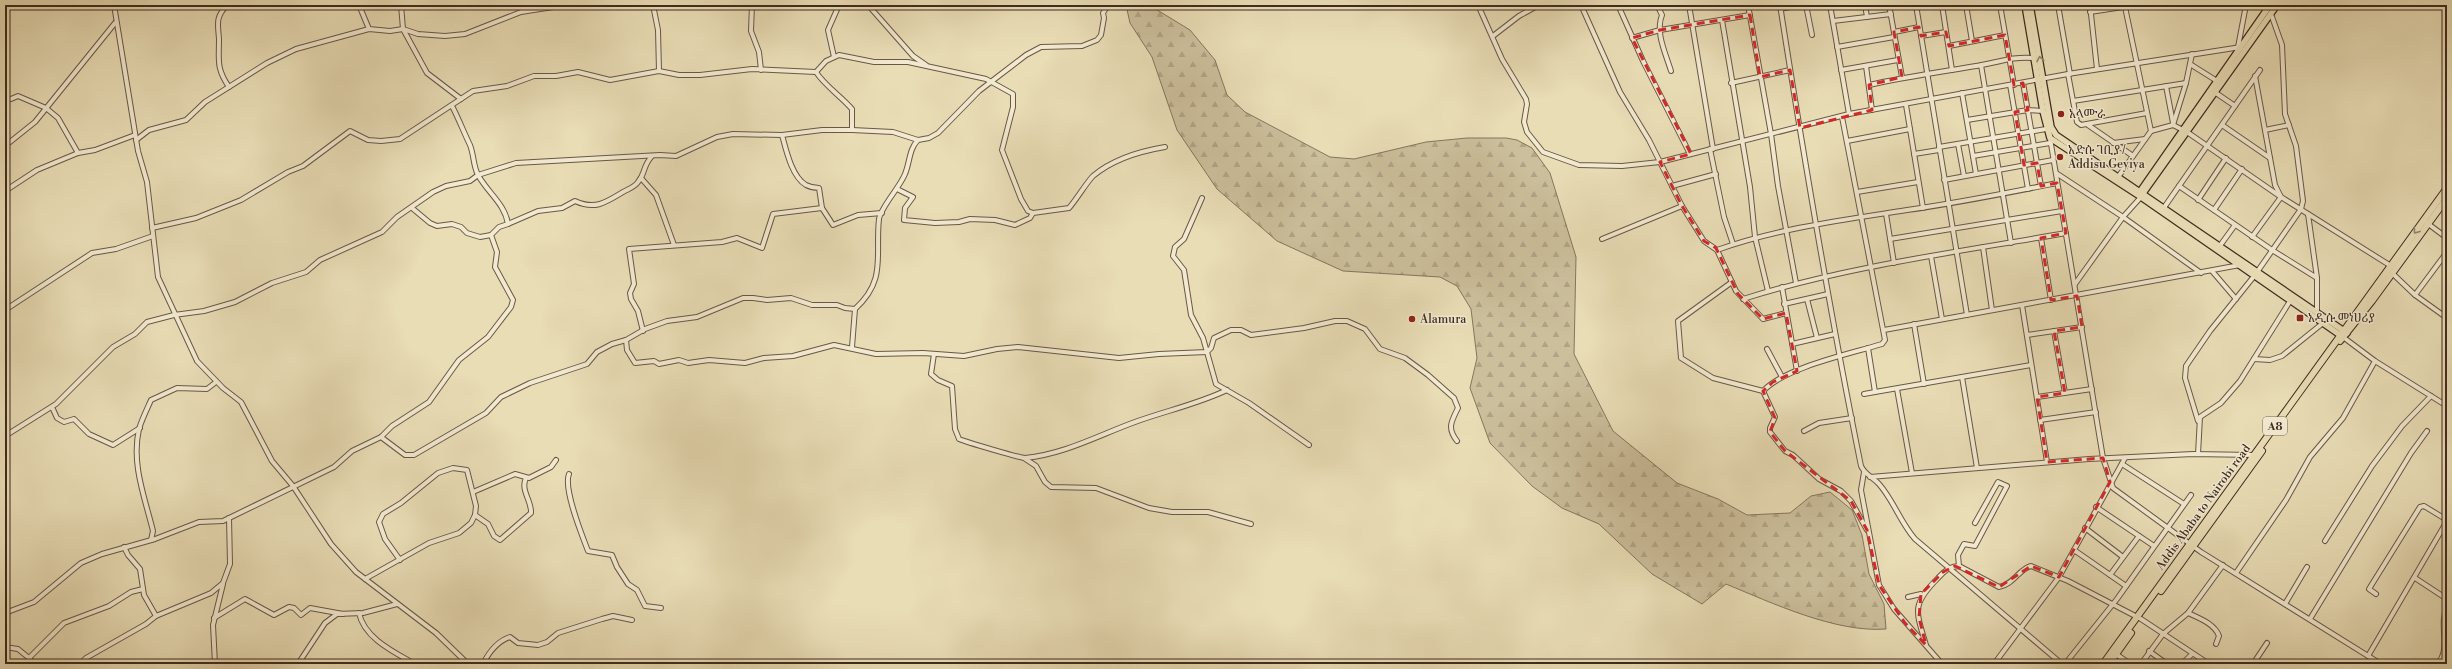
<svg xmlns="http://www.w3.org/2000/svg" width="2452" height="669" font-family="'Libre Bodoni','Noto Serif Ethiopic',serif">
<style>
.forest{fill:url(#forest-firs);stroke:#86755e}
.lines{fill:none;stroke-linecap:round;stroke-linejoin:round}
.minor-casing{stroke:#6a5845;stroke-width:6}
.major-casing{stroke:#402b1f;stroke-width:8}
.highway-casing{stroke:#402b1f;stroke-width:8}
.minor{stroke:#f1e9d0;stroke-width:4}
.major{stroke:#e9ddb6;stroke-width:5.5}
.highway{stroke:#e9ddb6;stroke-width:6}
.oneway{stroke:#94846a}
.marked{fill:none;stroke:#d62828;stroke-width:3;stroke-dasharray:8 5;stroke-linejoin:round}
.poi-dot{fill:#8f2418;stroke:#f1e9d0;stroke-width:1.5}
.labels{text-anchor:middle;stroke-width:3;stroke-linejoin:round;paint-order:stroke}
.shield{fill:#f1e9d0;stroke:#756454;stroke-width:1}
.shield-label{font-size:11px;font-weight:bold;fill:#402b1f}
.poi-label{font-size:12px;fill:#402b1f;stroke:#f1e9d0;text-anchor:start}
.street-label{font-size:12px;fill:#402b1f;stroke:#f1e9d0}
</style>
<defs>
<pattern id="forest-firs" width="22" height="20" patternUnits="userSpaceOnUse"><rect width="22" height="20" fill="#ccbf9c"/><path d="M5 1l3.5 6h-7zM16 11l3.5 6h-7z" fill="#b0a486"/></pattern>
</defs>
<rect width="100%" height="100%" fill="#e9ddb6"/>
<filter id="stains"><feTurbulence type="fractalNoise" baseFrequency=".005" numOctaves="4"/><feColorMatrix values="0 0 0 0 .2 0 0 0 0 .09 0 0 0 0 .02 0 0 0 .5 -.17"/></filter>
<radialGradient id="worn" r=".72"><stop offset=".6" stop-color="#630" stop-opacity="0"/><stop offset="1" stop-color="#630" stop-opacity=".3"/></radialGradient>
<path class="forest" d="M1126 5H1149L1190 30 1215 60 1227 95 1245 112 1330 157 1354 159 1426 142 1467 138H1506L1517 140 1532 148 1550 173 1576 257 1574 354 1613 431 1677 483 1718 499 1747 515 1790 513 1811 496 1830 492 1852 510 1862 535 1869 574 1884 604 1886 629C1836 633 1772 603 1726 584L1702 604 1652 574 1599 524 1562 508 1532 486 1490 443 1470 388 1477 358 1471 309 1457 286 1440 277 1343 271 1277 241 1217 189 1177 130 1152 57 1130 23Z"/>
<g class="lines">
<defs>
<g id="minor">
<polyline points="114,5 138,151 147,182 158,277 197,361 223,388 241,402 272,461 293,486 331,544 356,572 436,633 468,664"/>
<path d="M227 5C215 18 218 24 219 39 219 60 216 68 229 87"/>
<polyline points="359,5 369,29"/>
<polyline points="401,5 403,29 427,73 461,99"/>
<polyline points="653,5 658,30 659,71"/>
<polyline points="752,5 751,31 759,52 761,70"/>
<polyline points="868,5 913,56 926,65"/>
<polyline points="1478,5 1502,59 1526,99 1527,104 1524,122 1527,132 1543,152 1579,165 1622,166 1660,162 1849,114 2068,74 2241,47"/>
<polyline points="1581,5 1620,92 1649,140 1682,206 1704,241 1717,250 1736,291 1763,319 1786,313"/>
<polyline points="1618,5 1643,61 1690,154"/>
<path d="M1657 5 1662 15C1655 33 1666 54 1671 71"/>
<polyline points="1689,5 1713,149"/>
<polyline points="1748,5 1771,134 1778,186 1796,283"/>
<path d="M1780 5C1804 159 1830 313 1861 466 1865 475 1873 477 1879 484 1894 501 1900 522 1915 539L2062 664"/>
<polyline points="1806,5 1812,35"/>
<polyline points="1830,5 1849,114"/>
<polyline points="1865,5 1867,17"/>
<polyline points="1889,5 1902,77"/>
<polyline points="1916,5 1967,315"/>
<polyline points="1942,5 1952,70"/>
<polyline points="1966,5 1972,41"/>
<polyline points="2000,5 2014,85"/>
<polyline points="2058,5 2070,74"/>
<polyline points="2090,5 2097,69"/>
<polyline points="2125,7 2151,131 2173,125 2187,132 2281,197 2391,266"/>
<polyline points="1780,9 1800,5"/>
<polyline points="2090,12 2136,5"/>
<polyline points="1722,20 1750,187 1755,237 1768,291"/>
<polyline points="1833,21 1891,14"/>
<polyline points="1894,32 1919,27"/>
<polyline points="1493,36 1519,16 1539,5"/>
<polyline points="1921,36 1946,32"/>
<polyline points="1632,38 1660,30 1750,15"/>
<polyline points="1949,46 2005,35"/>
<polyline points="1837,47 1894,37"/>
<polyline points="2238,47 2246,5"/>
<polyline points="834,57 828,30 839,5"/>
<polyline points="2190,64 2217,81"/>
<polyline points="1981,65 2011,243"/>
<polyline points="1866,66 1872,110"/>
<polyline points="1841,70 1898,60"/>
<path d="M816 72C825 86 841 96 852 109V130"/>
<polyline points="2068,74 2077,122 2081,125 2147,113"/>
<polyline points="1731,83 1790,70"/>
<polyline points="2023,83 2041,186"/>
<path d="M1869 85C1904 77 1940 72 1976 66 1996 63 2013 56 2033 58"/>
<polyline points="2010,85 2028,189"/>
<polyline points="2166,86 2173,123"/>
<polyline points="2213,91 2235,106"/>
<polyline points="1962,93 1976,174"/>
<polyline points="5,98 11,99 18,96 46,108 58,118 78,153"/>
<polyline points="2073,101 2186,83"/>
<polyline points="1906,105 1923,208"/>
<polyline points="1967,120 2028,110 2043,111"/>
<polyline points="2088,125 2133,156"/>
<polyline points="2173,125 2186,83 2192,54"/>
<polyline points="2222,125 2270,158"/>
<polyline points="2265,130 2289,125"/>
<path d="M782 135C786 150 792 177 806 185 810 187 815 188 819 188L822 208 833 225 858 215 882 213"/>
<polyline points="2050,138 2103,458 2113,488 2201,552 2381,664"/>
<polyline points="136,140 149,130 186,120 205,102 267,63 296,49 369,29 390,31 403,29 418,34 445,36 465,34 521,12 566,5"/>
<polyline points="1847,141 1910,129"/>
<polyline points="2113,143 2145,139"/>
<polyline points="1958,144 1964,176"/>
<polyline points="5,146 35,122 115,23"/>
<polyline points="1939,147 2046,129"/>
<polyline points="1710,149 1724,217 1733,244"/>
<polyline points="1914,154 1939,150"/>
<polyline points="1973,156 2050,143"/>
<polyline points="2056,173 2123,217 2201,273"/>
<polyline points="2118,177 2151,131"/>
<polyline points="641,178 656,195 674,245"/>
<polyline points="1944,180 2053,160"/>
<polyline points="1672,186 1716,174"/>
<polyline points="2179,186 2272,250 2317,278"/>
<path d="M897 189 913 197 905 208 904 220 935 223 959 222 970 219 995 220 1015 225 1030 218 1033 213 1069 208C1076 200 1087 182 1093 176 1112 160 1141 151 1165 147"/>
<polyline points="5,191 37,170 78,153 95,150 135,135"/>
<polyline points="1857,192 1918,182"/>
<polyline points="1202,198 1184,239 1175,247 1173,256 1184,270 1191,315 1203,338 1216,384 1249,403 1309,445"/>
<polyline points="2198,200 2226,158"/>
<polyline points="412,208 430,223 437,226 452,224 461,227 467,233 480,237 491,235"/>
<polyline points="2163,209 2260,70"/>
<polyline points="2214,210 2242,169"/>
<polyline points="1886,214 1894,263"/>
<polyline points="2308,214 2317,278 2317,312"/>
<polyline points="2427,223 2447,238"/>
<path d="M508 224 538 211 562 208 575 201C595 210 605 203 623 192 628 189 635 187 638 182 646 173 642 167 652 156"/>
<polyline points="152,228 196,218 241,200 288,172 303,166 350,131 368,140 381,141 400,139 473,91 507,86 534,76 556,76 578,72 610,80 659,71 679,75 700,75 752,69 816,72 826,61 839,55 874,62 908,62 986,79 1013,94 1013,107 1002,150 1021,199 1028,211 1033,213"/>
<polyline points="2252,237 2281,197 2275,185 2255,76"/>
<polyline points="2041,238 2051,300"/>
<polyline points="1602,239 1682,206"/>
<polyline points="1890,239 2062,211"/>
<polyline points="1983,247 1992,310"/>
<polyline points="2219,247 2235,225"/>
<path d="M1717 250C1779 228 1843 220 1907 210 1958 203 2007 193 2057 183"/>
<polyline points="1931,256 1942,319"/>
<polyline points="2212,271 2236,299"/>
<polyline points="2392,273 2415,295 2447,318"/>
<polyline points="1732,282 1678,321 1681,358 1713,378 1763,391 1775,417 1770,428 1770,432 1785,451 1793,455 1819,479 1841,491 1851,501 1867,530"/>
<polyline points="2075,284 2123,217 2141,197"/>
<polyline points="1782,287 1797,371"/>
<polyline points="2415,295 2447,252"/>
<path d="M1743 299C1848 266 1958 252 2066 233"/>
<polyline points="1807,299 1817,338"/>
<polyline points="1784,304 1828,294"/>
<polyline points="2022,305 2047,462"/>
<polyline points="5,310 92,253 116,249 153,236"/>
<polyline points="1914,324 1924,384"/>
<polyline points="1884,330 2240,265"/>
<polyline points="643,331 638,311 631,299 630,293 634,284 629,249 722,242 737,238 762,248 773,214 822,208"/>
<polyline points="2054,331 2065,393"/>
<polyline points="2027,335 2082,327"/>
<polyline points="2343,337 2375,361 2447,406"/>
<path d="M626 340 627 350 635 363 654 361 659 364 679 360 688 363 709 360 745 363 764 358 793 356 834 345 876 354 923 353 964 356 997 349 1018 347 1119 358 1159 354 1207 352 1211 348 1214 338 1231 330H1241L1251 335 1304 328 1335 321H1347L1365 329 1380 349 1405 358 1428 375 1454 398 1458 408C1451 422 1447 428 1457 441"/>
<polyline points="1792,344 1835,334"/>
<polyline points="852,347 855,309"/>
<polyline points="1868,348 1875,392 2031,365"/>
<polyline points="1767,349 1782,377"/>
<path d="M934 354 931 374 938 380 952 386 955 429 959 439C966 442 1020 458 1025 458 1065 454 1099 435 1135 422 1165 411 1198 404 1227 390"/>
<polyline points="2254,359 2270,360 2282,356 2323,323"/>
<polyline points="1962,377 1977,468"/>
<polyline points="1897,389 1912,473"/>
<path d="M1763 391C1786 367 1849 354 1882 344L1885 340 1842 117"/>
<polyline points="1864,394 1875,392"/>
<polyline points="2037,397 2092,389"/>
<polyline points="52,407 57,418 64,422 74,419 89,434 113,445 140,428"/>
<polyline points="2040,420 2096,412"/>
<polyline points="2198,421 2185,378 2186,366 2210,331 2255,275 2301,209 2303,201 2296,146 2285,114 2282,45 2271,14"/>
<polyline points="1804,431 1819,423 1852,418"/>
<polyline points="5,436 56,404 113,347 135,334 147,322 174,315 204,311 235,302 272,283 306,272 320,260 382,232 397,217 433,192 446,186 470,181 478,175 516,163 660,155 676,156 717,137 733,134 782,135 822,130 852,130 893,132 918,140"/>
<path d="M381 437 405 455H414L486 413 501 397 530 383 587 364 597 352 612 344 626 340 645 329 667 321 697 317 743 298H753L767 300 791 298 812 305H837L845 308 855 309C887 280 875 256 879 219 881 207 900 187 905 174 910 162 909 149 918 140L929 138 938 133 979 91 1026 55 1041 47 1082 46 1097 40 1101 35 1104 18 1103 13 1108 5"/>
<polyline points="2198,454 2200,417 2221,403 2240,381 2292,298"/>
<polyline points="1024,458 1036,466 1045,482 1051,487 1096,488 1149,508 1172,512 1208,512 1251,524"/>
<polyline points="2122,464 2184,504"/>
<polyline points="1864,472 1861,490 1879,585 1894,609 1942,664"/>
<path d="M569 474C563 489 582 535 588 551L612 555 617 567 628 584 637 590 645 606 661 608"/>
<polyline points="1870,477 2089,459 2193,454 2254,455"/>
<polyline points="473,492 515,474 529,478 551,467 556,460"/>
<polyline points="2096,507 2154,546"/>
<path d="M475 515 488 524 494 536 500 540 531 513C532 501 520 490 526 478"/>
<polyline points="2085,528 2123,557"/>
<path d="M151 540 153 531C145 498 131 464 139 429 142 419 147 409 151 400L177 388 207 389 216 382"/>
<polyline points="2325,541 2372,466 2402,426 2431,396"/>
<polyline points="124,547 128,555 140,569 144,595 156,616"/>
<polyline points="2074,550 2126,586"/>
<polyline points="1959,566 1958,555 1964,544 1975,546 2007,486 1998,482 1975,523"/>
<polyline points="2236,573 2286,500 2310,457 2343,418 2375,361"/>
<polyline points="2110,575 2139,536"/>
<polyline points="2415,578 2447,599"/>
<polyline points="365,579 429,543 459,533 471,523 475,515 476,506 467,470 453,468 438,473 401,503 383,514 379,522 385,539 400,560"/>
<polyline points="2376,594 2369,589 2420,507 2424,506 2447,520"/>
<polyline points="1908,597 1921,594"/>
<polyline points="2285,604 2307,567"/>
<path d="M5 613 34 602 81 563 102 554 155 539 199 522 223 521 334 467 352 451 381 437 392 426 429 402 459 360 488 337 511 307 513 300 495 267 497 252 491 235 499 227 508 224C505 204 488 193 478 175 473 165 474 155 470 145 464 133 458 117 452 106"/>
<path d="M359 613C364 638 394 652 415 664"/>
<path d="M2188 613C2199 618 2215 624 2219 636L2216 644"/>
<polyline points="214,618 245,599 274,615 289,607 294,608 301,615 310,608 343,614"/>
<polyline points="2310,619 2411,453 2427,431"/>
<path d="M1926 645C1916 611 1911 605 1938 578 1943 572 1950 566 1959 566L1999 587C2013 585 2019 569 2031 566L2068 581 2141 619 2209 664"/>
<polyline points="5,647 18,649 29,658 64,623 109,606 131,592 143,589"/>
<polyline points="2149,651 2167,664"/>
<polyline points="2116,654 2130,664"/>
<polyline points="2368,656 2447,521"/>
<polyline points="29,658 34,664"/>
<polyline points="80,664 86,658 146,624 156,616 211,593 223,583 230,564 229,518"/>
<polyline points="215,664 213,625 223,584"/>
<polyline points="298,664 325,623 337,614 363,613 397,604"/>
<path d="M483 664C489 652 498 641 510 637L518 643 538 645 547 642 558 633 602 619 613 616 632 620"/>
<polyline points="1994,664 2059,577 2125,458"/>
<polyline points="2065,664 2117,599 2191,495"/>
<polyline points="2141,664 2163,634 2188,613 2223,565"/>
<polyline points="2182,664 2192,654"/>
<polyline points="2253,664 2267,643"/>
<path d="M2437 664C2452 650 2438 625 2447 607"/>
</g>
<g id="major">
<polyline points="2025,5 2043,111 2050,138 2141,197 2343,337"/>
<polyline points="2030,5 2051,127 2056,135 2347,333"/>
<polyline points="2139,193 2270,5"/>
<polyline points="2141,196 2277,5"/>
</g>
<g id="highway">
<polyline points="2340,341 2372,301 2447,198"/>
<polyline points="2161,591 2262,451"/>
<polyline points="2103,664 2447,188"/>
<polyline points="2109,664 2131,633"/>
</g>
</defs>
<use href="#minor" class="minor-casing"/>
<use href="#major" class="major-casing"/>
<use href="#highway" class="highway-casing"/>
<use href="#minor" class="minor"/>
<use href="#major" class="major"/>
<use href="#highway" class="highway"/>
</g>
<defs><path id="oneway-chevron" d="M-2-3.5L2.5 0L-2 3.5" fill="none" stroke-width="1.6" stroke-linecap="round" stroke-linejoin="round"/></defs>
<g class="oneway">
<use href="#oneway-chevron" transform="translate(2040 59) rotate(-100)"/>
<use href="#oneway-chevron" transform="translate(2416 231) rotate(126)"/>
</g>
<path class="marked" d="M1750 15 1760 77 1790 70 1800 128 1872 110 1869 85 1902 77 1894 32 1919 27 1921 36 1946 32 1949 46 2005 35 2014 85 2023 83 2028 110 2015 112 2024 165 2037 163 2041 186 2057 183 2066 233 2041 238 2051 300 2077 296 2082 327 2054 331 2065 393 2037 397 2047 462 2103 458 2110 482 2059 577 2031 566 1999 587 1955 566 1943 572 1921 594 1919 618 1926 645 1905 623 1879 585 1867 530 1851 501 1785 451 1770 432 1775 418 1763 391 1773 382 1797 371 1786 313 1763 319 1738 294 1716 248 1704 241 1682 206 1660 162 1691 154 1632 38 1660 30Z"/>
<g class="poi-dot">
<circle cx="2061" cy="114" r="4"/>
<circle cx="2060" cy="157" r="4"/>
<rect x="2296" y="314" width="8" height="8" rx="2"/>
<circle cx="1412" cy="319" r="4"/>
</g>
<g class="labels">
<rect class="shield" x="2263" y="417" width="24" height="18" rx="3"/>
<g class="shield-label">
<text x="2275" y="430">A8</text>
</g>
<g class="poi-label">
<text x="2069" y="118">አላሙራ</text>
<text x="2068" y="154">አድሱ ገቢያ /<tspan x="2068" dy="14">Addisu Geyiya</tspan></text>
<text x="2308" y="322">አዲሱ መነሀሪያ</text>
<text x="1420" y="323">Alamura</text>
</g>
<g class="street-label">
<text transform="translate(2203 507) rotate(-54)" y="4">Addis Ababa to Nairobi road</text>
</g>
</g>
<rect width="2452" height="669" fill="none" stroke="#e9ddb6" stroke-width="20"/>
<rect x="6" y="6" width="2440" height="657" fill="none" stroke="#402b1f" stroke-width="2"/>
<rect x="10" y="10" width="2432" height="649" fill="none" stroke="#402b1f"/>
<rect width="100%" height="100%" filter="url(#stains)"/>
<rect width="100%" height="100%" fill="url(#worn)"/>
</svg>
